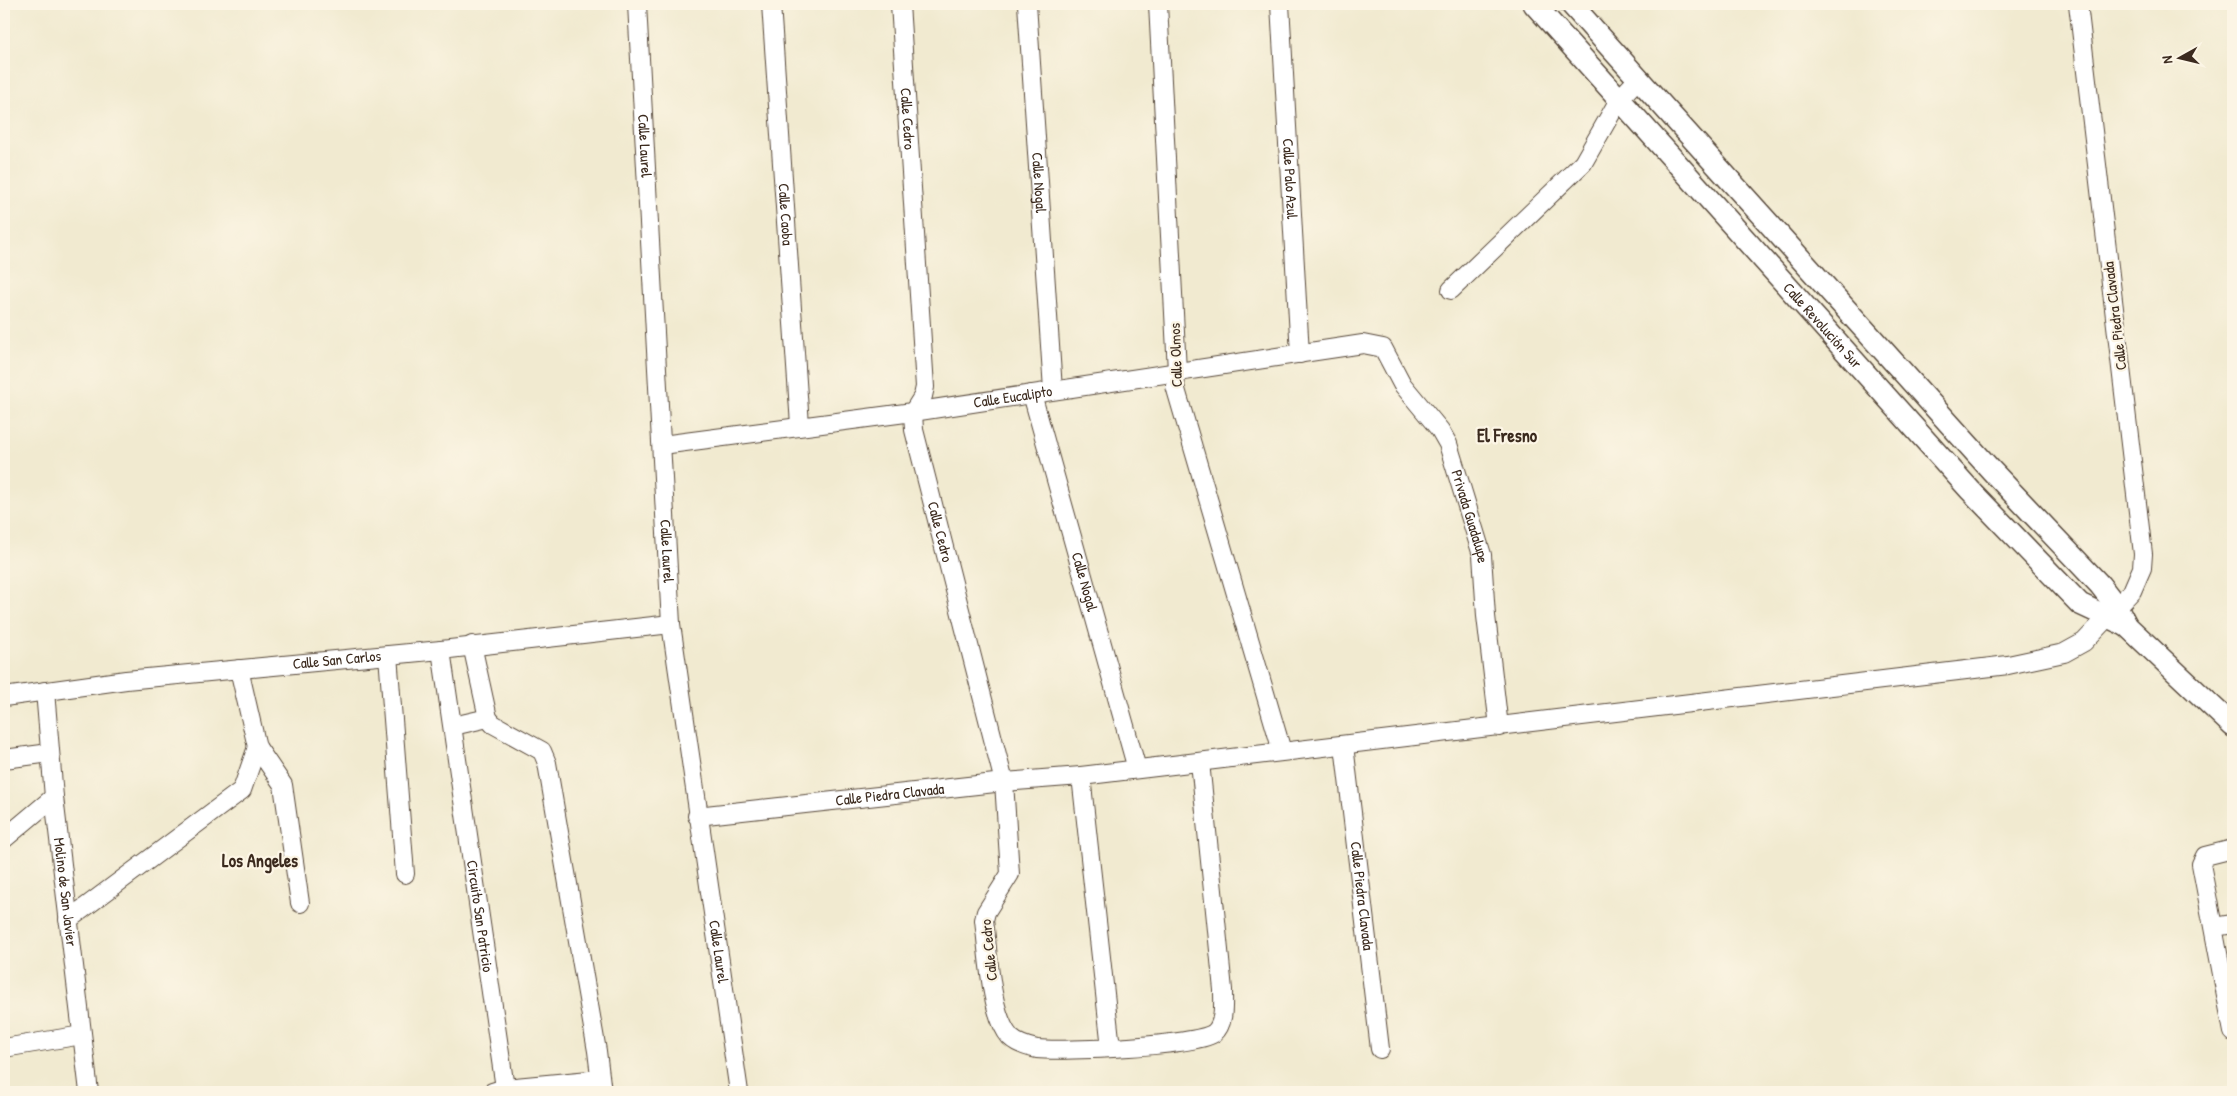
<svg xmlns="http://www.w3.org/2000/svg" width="2237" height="1096" font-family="'Patrick Hand',sans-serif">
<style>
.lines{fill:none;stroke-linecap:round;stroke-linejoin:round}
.minor-casing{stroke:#564739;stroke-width:20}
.major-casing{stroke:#564739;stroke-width:24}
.minor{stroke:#fff;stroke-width:18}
.major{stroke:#fff;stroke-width:21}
.labels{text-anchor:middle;stroke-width:4.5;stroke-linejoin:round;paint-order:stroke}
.street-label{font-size:15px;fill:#3b2a1e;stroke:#fcf5e5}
.quarter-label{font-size:18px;font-weight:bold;fill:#3b2a1e;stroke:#fcf5e5}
</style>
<rect width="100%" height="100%" fill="#fcf5e5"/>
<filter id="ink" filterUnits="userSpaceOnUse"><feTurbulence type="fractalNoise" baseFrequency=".02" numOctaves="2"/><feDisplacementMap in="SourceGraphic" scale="10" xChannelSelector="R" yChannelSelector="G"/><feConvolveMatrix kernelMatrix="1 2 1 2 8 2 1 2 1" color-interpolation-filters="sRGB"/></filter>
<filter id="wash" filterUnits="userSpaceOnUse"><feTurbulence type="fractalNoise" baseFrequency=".0096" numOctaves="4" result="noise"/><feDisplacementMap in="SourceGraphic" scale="20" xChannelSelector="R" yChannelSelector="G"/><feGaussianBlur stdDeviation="1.12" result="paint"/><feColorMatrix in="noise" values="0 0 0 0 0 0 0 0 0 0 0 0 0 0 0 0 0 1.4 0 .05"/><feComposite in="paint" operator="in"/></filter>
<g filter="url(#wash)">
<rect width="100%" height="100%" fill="#f1ead0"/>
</g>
<g filter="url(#ink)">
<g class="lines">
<defs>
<g id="minor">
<path id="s1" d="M637 4 671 624 739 1092"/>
<path id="s2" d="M771 4 800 425"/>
<path id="s3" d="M900 4 925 387 923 396 913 412 914 430 1004 782 1010 874 986 912 984 920C988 950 990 1014 1010 1037 1017 1044 1028 1047 1037 1049 1063 1052 1197 1046 1214 1033 1225 1024 1223 1004 1223 990L1200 762"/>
<path id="s4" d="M1027 4 1053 390"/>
<polyline points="1158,4 1177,371 1175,386 1282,751"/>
<path id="s5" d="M1280 4 1300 354"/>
<polyline points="1451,290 1583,163 1620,98 1639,78"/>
<path id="s6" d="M1032 394 1137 769"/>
<path id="s7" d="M662 445 913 412 1363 344 1383 348 1402 384 1440 430 1448 444 1482 555 1486 616 1499 727"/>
<polyline points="472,645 488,718 493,724 542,751 547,763 597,1051 602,1092"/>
<path id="s8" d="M441 650 505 1088"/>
<polyline points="388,655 405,874"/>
<polyline points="239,669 257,747 283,785 300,903"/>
<path id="s9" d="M45 691 54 797 89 1092"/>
<path id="s10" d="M4 697 126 680 441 650 671 624"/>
<polyline points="453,726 488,718"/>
<path id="s11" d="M1344 745 1380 1049"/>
<polyline points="4,759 50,753"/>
<polyline points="1081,776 1111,1048"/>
<path id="s12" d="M697 816 1004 782 1081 776 2008 665 2064 653 2084 642 2132 591 2142 568 2143 554 2078 4"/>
<polyline points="4,839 54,797"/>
<polyline points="2233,849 2205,856 2201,864 2233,1032"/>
<polyline points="68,920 242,790 257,747"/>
<polyline points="2214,927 2233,924"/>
<polyline points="4,1048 82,1035"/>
<polyline points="492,1092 505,1088 600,1079"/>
</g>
<g id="major">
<path id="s13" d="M1534 4 1970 490 2080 604 2127 626"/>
<polyline points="1571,4 1991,470 2100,585 2117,607 2127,626 2233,726"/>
</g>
</defs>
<use href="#minor" class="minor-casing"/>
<use href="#major" class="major-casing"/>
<use href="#minor" class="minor"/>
<use href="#major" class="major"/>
</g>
</g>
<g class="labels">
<g class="street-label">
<text dy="5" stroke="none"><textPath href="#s3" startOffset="115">Calle Cedro</textPath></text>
<text dy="5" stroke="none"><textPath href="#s1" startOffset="142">Calle Laurel</textPath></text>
<text dy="5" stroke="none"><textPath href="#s5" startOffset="175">Calle Palo Azul</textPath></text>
<text dy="5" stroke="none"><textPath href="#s4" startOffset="179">Calle Nogal</textPath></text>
<text dy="5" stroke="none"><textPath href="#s2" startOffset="211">Calle Caoba</textPath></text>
<text transform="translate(2115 316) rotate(-97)" y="5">Calle Piedra Clavada</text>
<text dy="5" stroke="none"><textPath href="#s13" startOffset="432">Calle Revolución Sur</textPath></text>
<text transform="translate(1176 355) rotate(-92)" y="5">Calle Olmos</text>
<text dy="5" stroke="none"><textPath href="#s7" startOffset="354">Calle Eucalipto</textPath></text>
<text dy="5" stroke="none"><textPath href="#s7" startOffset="921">Privada Guadalupe</textPath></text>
<text dy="5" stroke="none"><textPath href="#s3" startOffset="535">Calle Cedro</textPath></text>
<text dy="5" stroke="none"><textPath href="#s1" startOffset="548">Calle Laurel</textPath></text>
<text dy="5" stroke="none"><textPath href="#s6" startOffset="195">Calle Nogal</textPath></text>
<text dy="5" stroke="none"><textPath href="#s10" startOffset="335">Calle San Carlos</textPath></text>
<text dy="5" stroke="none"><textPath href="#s12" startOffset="194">Calle Piedra Clavada</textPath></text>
<text dy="5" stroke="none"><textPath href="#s9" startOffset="202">Molino de San Javier</textPath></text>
<text dy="5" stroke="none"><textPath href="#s11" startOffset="152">Calle Piedra Clavada</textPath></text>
<text dy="5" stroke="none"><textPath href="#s8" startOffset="269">Circuito San Patricio</textPath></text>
<text transform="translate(989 950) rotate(-96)" y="5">Calle Cedro</text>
<text dy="5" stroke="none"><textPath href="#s1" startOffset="952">Calle Laurel</textPath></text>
</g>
<g class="quarter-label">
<text x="1507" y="442">El Fresno</text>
<text x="260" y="867">Los Angeles</text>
</g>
</g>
<rect width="2237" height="1096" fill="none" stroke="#fcf5e5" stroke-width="20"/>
<g transform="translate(2180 58) rotate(262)" stroke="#fcf5e5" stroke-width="4" paint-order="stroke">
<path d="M0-4L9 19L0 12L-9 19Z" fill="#3b2a1e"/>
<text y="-8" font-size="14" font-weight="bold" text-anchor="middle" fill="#3b2a1e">N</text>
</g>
</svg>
